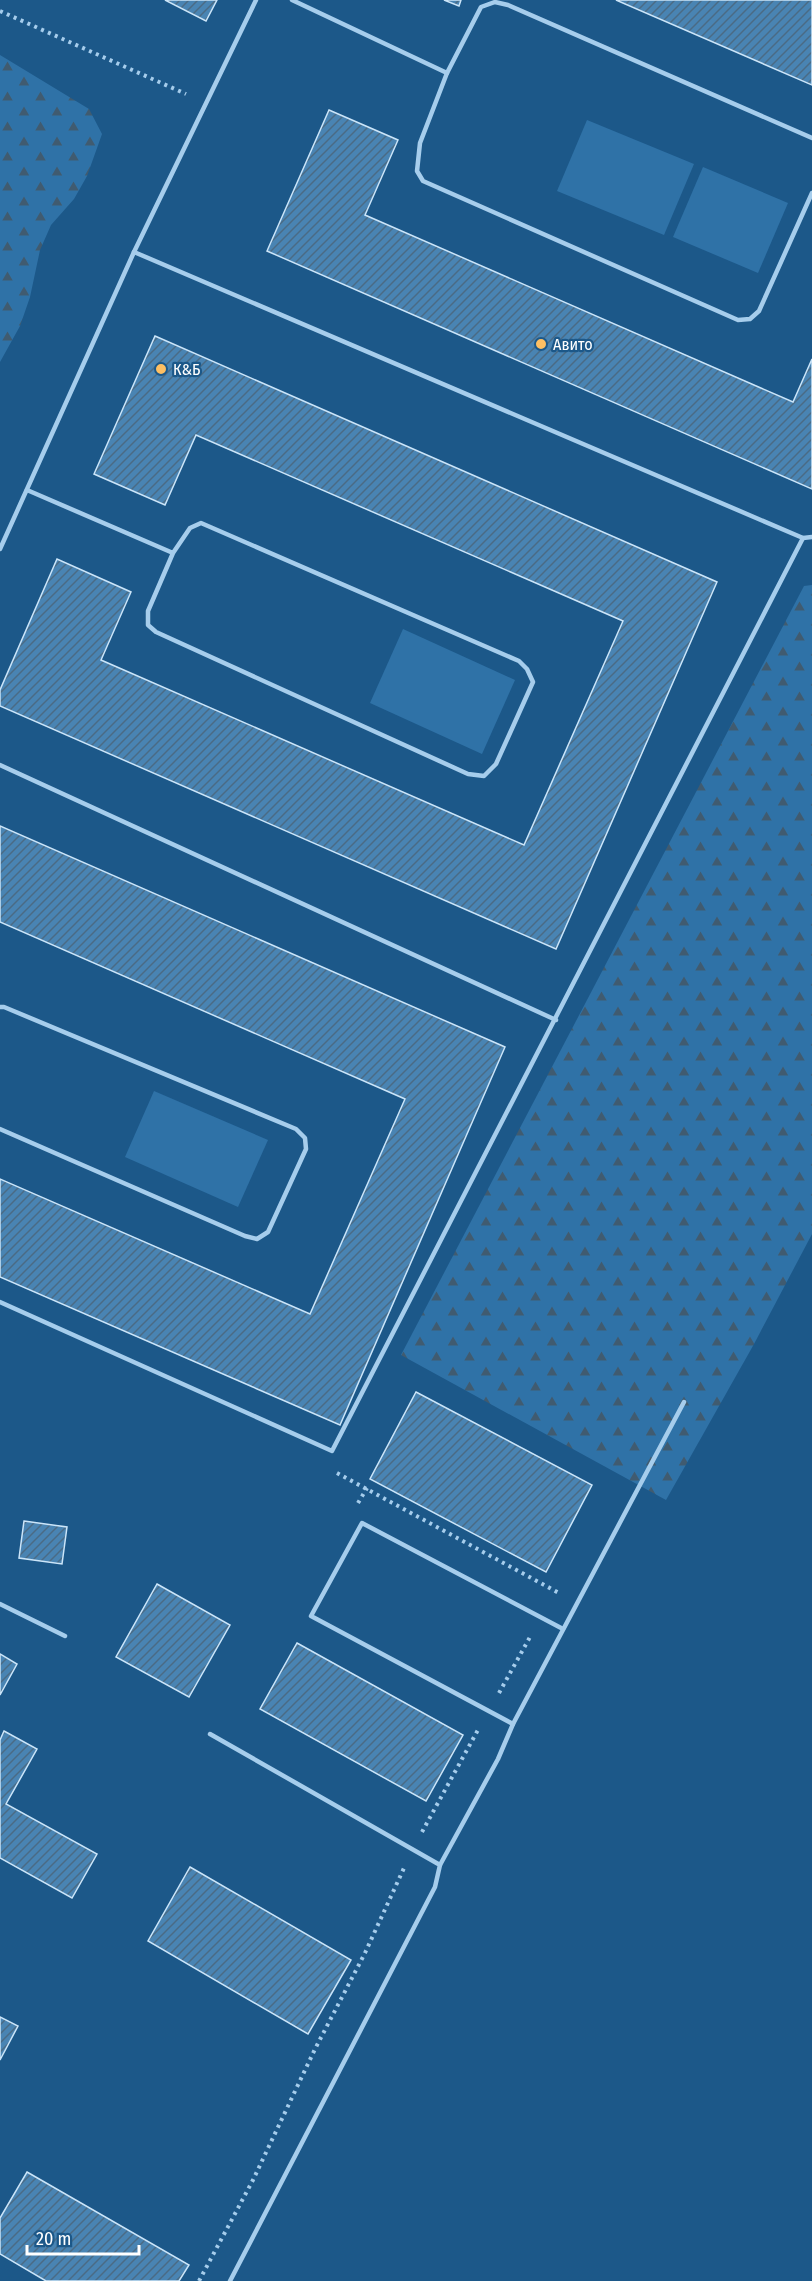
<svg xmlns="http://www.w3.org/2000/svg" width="812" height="2281" font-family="'Fira Sans Condensed',sans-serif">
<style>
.forest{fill:url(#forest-firs)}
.park{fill:#2f72a7}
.building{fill:url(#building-hatch);stroke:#cbe5f9;stroke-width:1.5}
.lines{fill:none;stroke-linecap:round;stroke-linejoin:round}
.path{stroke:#a6cdec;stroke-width:4;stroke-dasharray:3 4.5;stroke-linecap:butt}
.service{stroke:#a6cdec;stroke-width:4.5}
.poi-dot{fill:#fdbf63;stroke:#1c5889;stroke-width:2}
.labels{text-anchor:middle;stroke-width:4.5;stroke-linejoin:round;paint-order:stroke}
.poi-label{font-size:16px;fill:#fff;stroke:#1c5889;text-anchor:start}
</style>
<defs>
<pattern id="forest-firs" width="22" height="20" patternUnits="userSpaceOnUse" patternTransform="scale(1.5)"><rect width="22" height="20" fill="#2f72a7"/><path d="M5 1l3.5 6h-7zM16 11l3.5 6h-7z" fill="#405b70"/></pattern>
<pattern id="building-hatch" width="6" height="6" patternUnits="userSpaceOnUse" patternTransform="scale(1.5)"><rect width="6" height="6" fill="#4984b3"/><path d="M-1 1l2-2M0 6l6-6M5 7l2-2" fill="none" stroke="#4a6b85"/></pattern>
</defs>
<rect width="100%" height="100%" fill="#1c5889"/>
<g class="forest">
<polygon points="0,55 89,109 102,134 87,176 74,199 51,225 40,250 30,297 20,326 0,362"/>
<polygon points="812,585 812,1234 754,1344 666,1500 401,1355 804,586"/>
</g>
<g class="park">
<polygon points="587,120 694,164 664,235 557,191"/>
<polygon points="703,167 788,203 758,273 673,237"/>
<polygon points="403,629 515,680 482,754 370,703"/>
<polygon points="154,1091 268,1140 238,1207 125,1157"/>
</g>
<g class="building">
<polygon points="165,0 217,0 206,21"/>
<polygon points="444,0 461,0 459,6"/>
<polygon points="616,0 812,0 812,85"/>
<polygon points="329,110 398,140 365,215 793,402 812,359 812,489 267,251"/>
<polygon points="155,336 717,582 556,949 0,706 0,690 57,559 131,592 101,660 524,845 623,621 196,435 165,505 94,474"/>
<polygon points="0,826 505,1047 340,1425 0,1277 0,1179 310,1314 405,1099 0,922"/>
<polygon points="416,1392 592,1485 546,1572 370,1479"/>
<polygon points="24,1521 67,1527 62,1564 19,1558"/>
<polygon points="157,1584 230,1625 189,1697 116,1657"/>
<polygon points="297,1643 463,1735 426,1801 260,1709"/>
<polygon points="0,1654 17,1664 0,1695"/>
<polygon points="4,1731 37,1749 6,1804 97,1854 72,1898 0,1858 0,1740"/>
<polygon points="190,1867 351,1960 308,2034 148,1941"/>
<polygon points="0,2017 18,2026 0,2060"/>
<polygon points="27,2172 189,2265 179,2281 46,2281 0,2254 0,2218"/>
</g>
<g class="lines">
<g class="path">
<polyline points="0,11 186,94"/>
<polyline points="337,1473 559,1593"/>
<polyline points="358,1503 367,1488"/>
<polyline points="499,1693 530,1637"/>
<polyline points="422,1832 479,1728"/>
<polyline points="199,2281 253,2180 315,2049 365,1953 404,1868"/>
</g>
<g class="service">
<polyline points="292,0 447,73"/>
<polyline points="812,138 508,5 495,2 481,7 447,73 420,143 417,171 423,181 738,320 750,319 759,311 812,193"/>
<polyline points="134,252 803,538 812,537"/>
<polyline points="27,490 173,553 190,528 201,523 519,661 527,669 533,682 496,764 484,776 468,774 156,632 148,625 148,611 173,553"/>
<polyline points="0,549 134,252 256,0"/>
<polyline points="0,765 556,1020"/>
<polyline points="0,1007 4,1007 296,1129 305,1138 306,1149 268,1232 257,1239 245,1236 0,1129"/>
<polyline points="0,1302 332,1451 803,538"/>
<polyline points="0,1604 65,1636"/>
<polyline points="513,1724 311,1616 362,1523 563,1629"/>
<polyline points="210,1734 440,1865 435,1887 230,2281"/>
<polyline points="440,1865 498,1759 513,1724 684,1402"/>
</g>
</g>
<g class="poi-dot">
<circle cx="541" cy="344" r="6"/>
<circle cx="161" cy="369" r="6"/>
</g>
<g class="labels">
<g class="poi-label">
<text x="553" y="350">Авито</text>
<text x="173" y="375">К&amp;Б</text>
</g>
</g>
<path d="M27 2245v9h112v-9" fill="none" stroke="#ffffff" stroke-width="3"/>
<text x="36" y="2245" font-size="18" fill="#ffffff" stroke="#1c5889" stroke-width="4.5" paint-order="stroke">20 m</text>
</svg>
